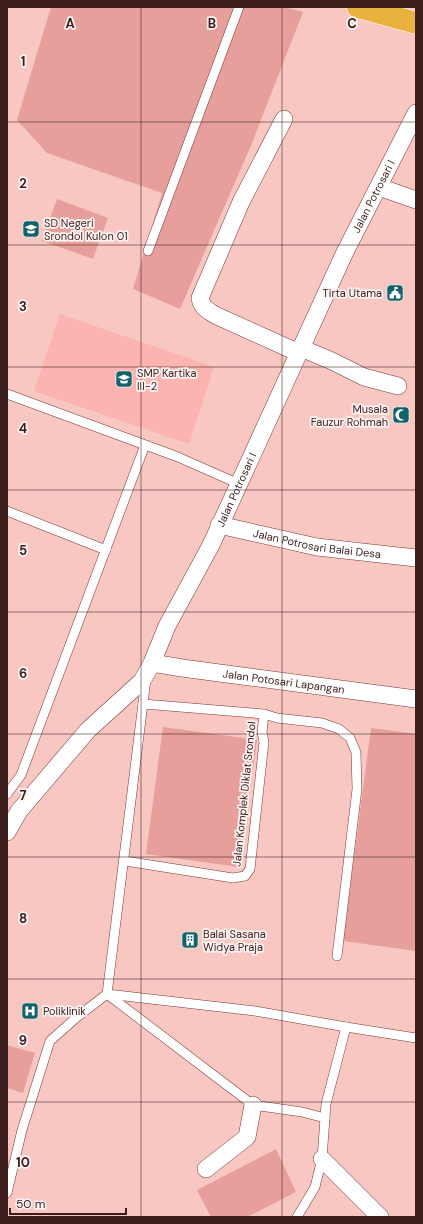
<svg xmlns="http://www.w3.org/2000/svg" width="423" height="1224" font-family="'DM Sans',sans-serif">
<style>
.built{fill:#fbb4af}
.green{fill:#e69f9a}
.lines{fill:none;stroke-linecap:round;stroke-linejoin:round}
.lane-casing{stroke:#7a3734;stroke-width:10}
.street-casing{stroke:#7a3734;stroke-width:18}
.highway-casing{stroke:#fff;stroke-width:23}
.lane{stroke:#fff;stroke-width:9}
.street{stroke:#fff;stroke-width:17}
.highway{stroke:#e7b33e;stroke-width:22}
.grid{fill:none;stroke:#3b1d1b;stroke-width:1;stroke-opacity:0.55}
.labels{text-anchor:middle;stroke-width:3.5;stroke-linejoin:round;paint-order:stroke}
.street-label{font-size:11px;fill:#3b1d1b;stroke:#fcf3f2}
.poi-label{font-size:11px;fill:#3b1d1b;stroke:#fcf3f2;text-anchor:start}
.grid-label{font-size:13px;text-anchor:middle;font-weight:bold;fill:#3b1d1b;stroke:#fcf3f2;stroke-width:3.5;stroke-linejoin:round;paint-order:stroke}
</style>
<rect width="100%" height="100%" fill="#f8c7c2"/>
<polygon class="built" points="60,314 214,367 189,444 34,391"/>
<g class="green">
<polygon points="51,7 284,7 303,12 252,143 180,309 133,289 162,193 47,153 17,120"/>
<polygon points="57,199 108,218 93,259 42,241"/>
<polygon points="163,727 257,740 239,867 146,854"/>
<polygon points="371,728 416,734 416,951 343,941"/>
<polygon points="7,1045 35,1053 23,1093 7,1088"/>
<polygon points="276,1149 296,1192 247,1217 211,1217 197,1190"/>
</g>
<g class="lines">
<defs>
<g id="lane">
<polyline points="148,251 239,7"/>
<polyline points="7,394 178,457 239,484"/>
<polyline points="7,511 106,550"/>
<polyline points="146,679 107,994 255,1011 346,1027"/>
<polyline points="264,714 277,718 322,723 339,729 350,738 356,752 357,789 337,956"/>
<polyline points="7,794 21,775 145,445"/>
<polyline points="125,861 233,878 245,876 250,869 264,742 262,732 264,714 143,704"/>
<polyline points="7,1193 22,1130 50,1041 77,1017 107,994 253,1105 302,1112 325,1118"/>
<polyline points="297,1217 315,1187 322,1159 326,1104 346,1027 416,1038"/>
</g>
<g id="street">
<path d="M284 119 241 202 200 298C202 308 206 309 215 315L299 353"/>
<polyline points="379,187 416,200"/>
<polyline points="301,348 332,361 364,377 398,386"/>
<path id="s1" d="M219 525 317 547 416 558"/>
<path id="s2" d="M152 663 182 668 416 699"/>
<path id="s3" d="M7 832 19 811 88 730 142 681 152 663 167 626 211 545 345 252 416 113"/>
<polyline points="322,1159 380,1217"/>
<polyline points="206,1169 247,1137 253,1105"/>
</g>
<polyline id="highway" points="358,7 416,23"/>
</defs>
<use href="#lane" class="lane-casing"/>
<use href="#street" class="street-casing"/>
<use href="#highway" class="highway-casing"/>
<use href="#lane" class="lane"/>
<use href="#street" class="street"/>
<use href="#highway" class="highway"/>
</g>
<path class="grid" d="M141 7V1217M282 7V1217M7 122H416M7 245H416M7 367H416M7 490H416M7 612H416M7 734H416M7 857H416M7 979H416M7 1102H416"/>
<defs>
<symbol id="school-square" viewBox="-11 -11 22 22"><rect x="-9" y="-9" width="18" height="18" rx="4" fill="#15636a" stroke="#fcf3f2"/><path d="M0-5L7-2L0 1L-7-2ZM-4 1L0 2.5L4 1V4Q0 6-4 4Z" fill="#fff"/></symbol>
<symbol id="civic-square" viewBox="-11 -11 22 22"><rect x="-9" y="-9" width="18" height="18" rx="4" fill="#15636a" stroke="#fcf3f2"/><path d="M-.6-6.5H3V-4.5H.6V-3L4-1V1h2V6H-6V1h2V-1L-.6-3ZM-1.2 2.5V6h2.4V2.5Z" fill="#fff"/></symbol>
<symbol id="mosque-square" viewBox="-11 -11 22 22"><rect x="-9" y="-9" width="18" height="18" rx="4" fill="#15636a" stroke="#fcf3f2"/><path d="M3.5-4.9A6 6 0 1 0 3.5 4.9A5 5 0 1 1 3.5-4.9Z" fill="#fff"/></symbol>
<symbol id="building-square" viewBox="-11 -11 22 22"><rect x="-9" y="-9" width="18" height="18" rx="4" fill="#15636a" stroke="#fcf3f2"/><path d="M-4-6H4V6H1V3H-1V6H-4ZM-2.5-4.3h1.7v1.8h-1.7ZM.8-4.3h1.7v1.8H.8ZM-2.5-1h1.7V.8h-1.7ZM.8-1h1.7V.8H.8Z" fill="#fff"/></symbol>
<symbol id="hospital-square" viewBox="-11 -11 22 22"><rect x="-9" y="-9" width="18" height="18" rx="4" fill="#15636a" stroke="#fcf3f2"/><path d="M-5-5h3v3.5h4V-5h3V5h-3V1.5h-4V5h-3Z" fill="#fff"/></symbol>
</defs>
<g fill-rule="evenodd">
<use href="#school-square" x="21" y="219" width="20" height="20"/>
<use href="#civic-square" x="385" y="283" width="20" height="20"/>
<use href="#school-square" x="114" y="369" width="20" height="20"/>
<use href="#mosque-square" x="391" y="405" width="20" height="20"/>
<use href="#building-square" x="180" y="930" width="20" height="20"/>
<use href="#hospital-square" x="20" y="1001" width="20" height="20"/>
</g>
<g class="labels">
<g class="street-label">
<text dy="4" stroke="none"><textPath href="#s3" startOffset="741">Jalan Potrosari I</textPath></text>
<text dy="4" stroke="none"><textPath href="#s3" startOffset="417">Jalan Potrosari I</textPath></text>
<text dy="4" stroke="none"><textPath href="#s1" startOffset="100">Jalan Potrosari Balai Desa</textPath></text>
<text dy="4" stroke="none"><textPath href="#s2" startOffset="133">Jalan Potosari Lapangan</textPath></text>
<text transform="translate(244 794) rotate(-84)" y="4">Jalan Komplek Diklat Srondol</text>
</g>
<g class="poi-label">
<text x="44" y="227">SD Negeri<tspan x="44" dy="13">Srondol Kulon 01</tspan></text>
<text x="382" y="297" text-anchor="end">Tirta Utama</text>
<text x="137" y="377">SMP Kartika<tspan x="137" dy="13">III-2</tspan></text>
<text x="388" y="413" text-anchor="end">Musala<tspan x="388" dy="13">Fauzur Rohmah</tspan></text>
<text x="203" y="938">Balai Sasana<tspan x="203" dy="13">Widya Praja</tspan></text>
<text x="43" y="1015">Poliklinik</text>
</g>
</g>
<g class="grid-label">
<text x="70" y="28">A</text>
<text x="212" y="28">B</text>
<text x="352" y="28">C</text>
<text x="23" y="66">1</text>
<text x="23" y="188">2</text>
<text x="23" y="311">3</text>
<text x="23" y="433">4</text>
<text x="23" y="555">5</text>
<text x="23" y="678">6</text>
<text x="23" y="800">7</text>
<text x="23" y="923">8</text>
<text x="23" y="1045">9</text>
<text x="23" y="1167">10</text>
</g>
<rect width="423" height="1224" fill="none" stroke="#3b1d1b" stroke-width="16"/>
<path d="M10 1208v6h116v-6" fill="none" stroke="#3b1d1b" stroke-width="2"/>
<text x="16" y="1208" font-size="12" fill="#3b1d1b" stroke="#fcf3f2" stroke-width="3" paint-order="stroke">50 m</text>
</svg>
